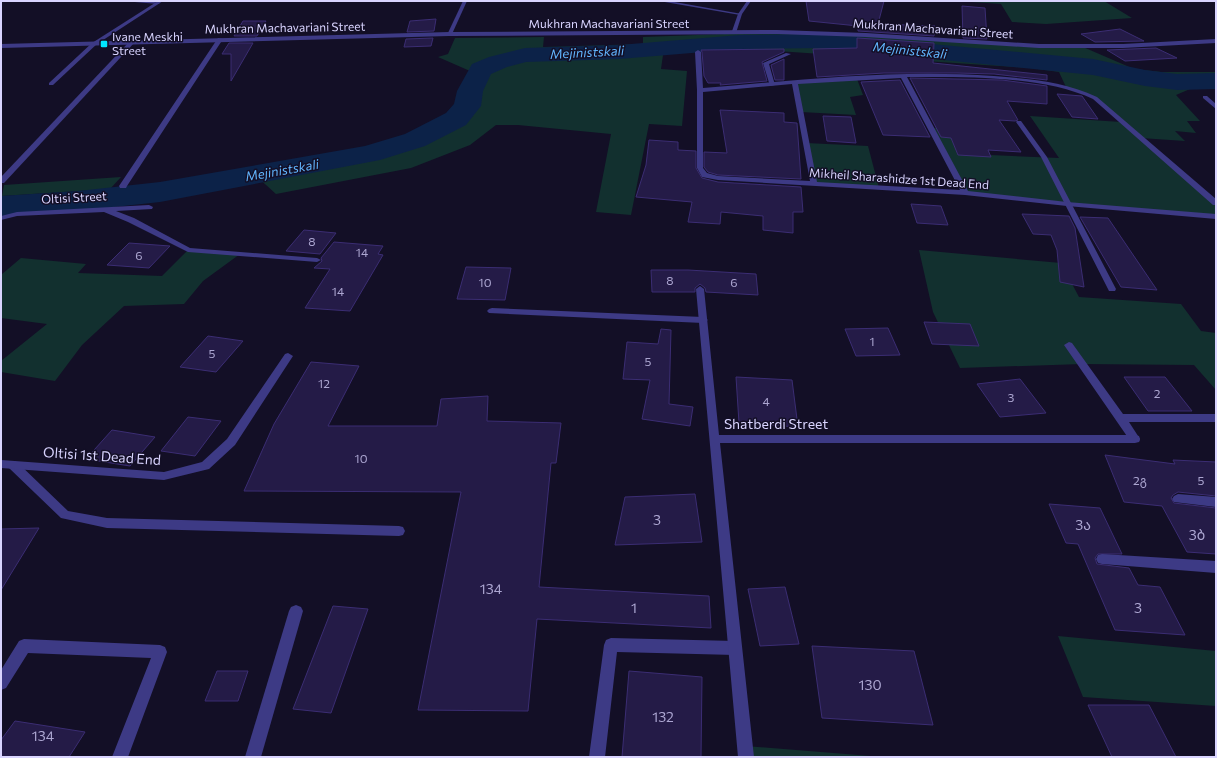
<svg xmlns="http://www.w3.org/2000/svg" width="1217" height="758" font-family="Commissioner,'Noto Sans Georgian',sans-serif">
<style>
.green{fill:#12302f}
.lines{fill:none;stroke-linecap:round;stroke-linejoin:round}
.river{fill:#0c2248;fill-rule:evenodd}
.building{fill:#241b47;stroke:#3b2d73}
.service{fill:#3d3a85;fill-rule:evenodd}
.minor{fill:#3d3a85;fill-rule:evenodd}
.tertiary{fill:#3d3a85;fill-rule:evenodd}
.poi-dot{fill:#00e5ff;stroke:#130f26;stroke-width:1.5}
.labels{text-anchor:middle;stroke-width:3;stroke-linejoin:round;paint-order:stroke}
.far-street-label{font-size:12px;fill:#d9d4ff;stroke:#130f26}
.far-poi-label{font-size:12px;fill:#d9d4ff;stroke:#130f26;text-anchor:start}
.number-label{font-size:12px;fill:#aca6d1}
.far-water-label{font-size:13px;font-style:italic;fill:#62b6ff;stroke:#130f26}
.street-label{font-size:14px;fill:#d9d4ff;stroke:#130f26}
.near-number-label{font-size:14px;fill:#aca6d1}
</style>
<rect width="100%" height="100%" fill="#130f26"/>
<g class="green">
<polygon points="956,1 1104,1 1132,18 1046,24 1012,22 1001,4"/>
<polygon points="777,32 1083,47 1134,69 1162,72 1216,72 1216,87 1190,89 1176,95 1200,121 1187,121 1196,133 1175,131 1185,141 1141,138 1216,203 1216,216 965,193 931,128 976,129 990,155 1059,158 1030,116 1121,122 1095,98 1066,87 1059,72 1030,68 777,51 720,50 696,45 740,42 737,38 705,39 657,45 507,55 489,61 470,71 438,57 448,54 455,38 544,37 543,47 643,44 643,37"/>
<polygon points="664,48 661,69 687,71 682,126 649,124 631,215 596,212 611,134 518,125 496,125 470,145 411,168 276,194 255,175 369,154 415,140 456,119 467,106 470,91 481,69 498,62 525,55 619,52"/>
<polygon points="857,79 863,95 850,97 856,115 801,112 795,83"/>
<polygon points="806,143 868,146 879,188 814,184"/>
<polygon points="121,177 110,189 2,196 4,185"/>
<polygon points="188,250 240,254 203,281 184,304 124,306 82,345 55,381 1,372 1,361 47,324 1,318 1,275 21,258 86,264 78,273 162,276"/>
<polygon points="919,250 1061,263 1079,297 1181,304 1201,331 1216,333 1216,390 1194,365 1082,364 960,368 933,312"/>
<polygon points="1058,636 1216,651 1216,706 1083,697"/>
<polygon points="745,746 883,757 747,757"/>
</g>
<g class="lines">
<polygon class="river" points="824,34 1093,59 1145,70 1177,74 1216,73 1216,89 1177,90 1145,86 1093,75 824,48 740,49 619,59 526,62 507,67 491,74 483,91 481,106 466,125 425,146 380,160 160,202 78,211 1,216 1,196 78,191 160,182 365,146 405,134 446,113 454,104 457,91 472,64 489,57 525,48 619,45 740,35"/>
</g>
<g class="building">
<polygon points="806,1 884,1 878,24 935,26 934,36 858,31 858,26 809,21"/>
<polygon points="962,6 985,8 987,39 963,38"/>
<polygon points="436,19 434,31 407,32 410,21"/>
<polygon points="243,21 266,21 257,36 234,36"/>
<polygon points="1120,29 1144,41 1095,42 1081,34"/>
<polygon points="433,38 431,46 404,47 406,39"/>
<polygon points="857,38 934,43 933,63 1047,75 1047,80 994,74 957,73 884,73 817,77 813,49 857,48"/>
<polygon points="229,43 253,43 231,81 231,54 222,54"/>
<polygon points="1156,48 1177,58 1125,61 1107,50"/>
<polygon points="784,49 784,52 762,62 767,81 720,85 721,83 708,83 704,76 702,52 701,50"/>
<polygon points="784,59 784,80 775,80 771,65"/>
<polygon points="910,78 1002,80 1047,86 1047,104 1007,101 1018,120 1015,121 999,120 1021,152 988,150 991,157 958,155 951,138 941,137"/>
<polygon points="900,80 930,137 883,135 861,82"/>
<polygon points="1057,94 1082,96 1098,119 1072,117"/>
<polygon points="720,110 784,113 784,122 797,123 801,179 718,175 708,172 704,167 704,152 727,153"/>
<polygon points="823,116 851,117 856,143 827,141"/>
<polygon points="649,140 678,142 678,150 696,151 696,168 702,178 718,182 801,187 803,212 793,212 793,233 763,230 763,216 721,212 720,224 688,222 692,202 636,197 646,165"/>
<polygon points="911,204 941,206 948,225 917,223"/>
<polygon points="1022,214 1069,216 1075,228 1084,287 1060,282 1057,250 1051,235 1033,234"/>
<polygon points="1080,217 1108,218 1157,290 1121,287"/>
<polygon points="304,230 336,233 320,254 286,251"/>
<polygon points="334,242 383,246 378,254 383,255 350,311 305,308 330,269 314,268 322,261 321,258"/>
<polygon points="129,243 170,246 149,268 107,265"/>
<polygon points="466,267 511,268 505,300 457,299"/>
<polygon points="651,270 688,270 756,274 758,295 706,292 705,288 700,284 695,288 695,292 652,292"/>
<polygon points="924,322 970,324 979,346 932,344"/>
<polygon points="888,328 900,355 856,356 845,329"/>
<polygon points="661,329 671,330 669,404 693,407 690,426 642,419 650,380 623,379 627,342 658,344"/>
<polygon points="208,336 243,341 216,372 180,367"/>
<polygon points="311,362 359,366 328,426 437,426 441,399 488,396 487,421 561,423 556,463 551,463 539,587 709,596 711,628 537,619 528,711 418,710 461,492 244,491 274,424"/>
<polygon points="736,377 792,380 798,427 739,423"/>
<polygon points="1124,377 1165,377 1192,411 1148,411"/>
<polygon points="1020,379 1046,413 1000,417 977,384"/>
<polygon points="188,417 221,421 195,456 161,451"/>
<polygon points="112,430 155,437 130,466 86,459"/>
<polygon points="1105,455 1175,464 1173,460 1216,462 1216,496 1178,492 1173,495 1171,498 1174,503 1216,508 1216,554 1187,552 1162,506 1124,502"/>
<polygon points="695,494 702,542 615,545 625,497"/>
<polygon points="1049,504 1100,508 1122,554 1098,554 1095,558 1097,564 1129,568 1138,585 1160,587 1185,635 1115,630 1078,544 1066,543"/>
<polygon points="39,528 1,590 1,529"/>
<polygon points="785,587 799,644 760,646 748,589"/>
<polygon points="333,606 368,609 331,713 293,709"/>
<polygon points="812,646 914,651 933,725 822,718"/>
<polygon points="217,671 248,671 238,701 205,701"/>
<polygon points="629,671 702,677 701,757 622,757"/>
<polygon points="1088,705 1149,705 1176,757 1112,757"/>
<polygon points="15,721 85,732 69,757 1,757 1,740"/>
</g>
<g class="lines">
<g class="service">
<polygon points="123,1 148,1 160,3 158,4"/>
<polygon points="659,1 669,1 742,14 740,15"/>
<polygon points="93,42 98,43 53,85 49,85 49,83"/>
<polygon points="786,53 791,54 769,64 775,85 770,86 763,63"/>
<polygon points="1203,96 1207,96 1216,104 1216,109 1203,98"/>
<polygon points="1017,121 1021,121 1047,157 1116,289 1115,291 1109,291 1108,289 1041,157 1016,122"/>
<polygon points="492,308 703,317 708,320 703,323 489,313 487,311 489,309"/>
<polygon points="1069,342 1072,343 1123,414 1216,414 1216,422 1129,422 1140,439 1139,442 1131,442 1064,345"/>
<polygon points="13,461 17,462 68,511 107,518 399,526 403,527 405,531 403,535 399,536 107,528 61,518 9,468 7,465 9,462"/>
<polygon points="1178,494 1216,497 1216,507 1174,502 1172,499 1174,496"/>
<polygon points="1102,554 1216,561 1216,573 1102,564 1098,563 1096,559 1098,555"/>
<polygon points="296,605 301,607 303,611 261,757 245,757 289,611 291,607"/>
<polygon points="611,638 735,641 740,643 742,648 740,653 735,655 617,652 605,757 589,757 604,645 606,640"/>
<polygon points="24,639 160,645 165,647 167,652 128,757 112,757 151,658 28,653 6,688 1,690 1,670 19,641"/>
</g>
<g class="minor">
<polygon points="158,1 163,1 97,44 92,43"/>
<polygon points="463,1 467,1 452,34 447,35"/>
<polygon points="747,1 751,1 742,14 736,33 731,34 738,14"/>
<polygon points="218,38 223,39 127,186 126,188 120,188 119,186"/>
<polygon points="129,42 134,43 4,183 1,183 1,177"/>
<path d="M698 50 701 52 703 88C800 80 896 69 994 76 1029 79 1064 81 1097 97L1216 199V205H1213L1093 99C1042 75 963 77 907 77L968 191 1067 202 1216 214V219L1067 206 965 195 718 180 702 177 697 168V90L695 52ZM901 78 960 190 817 182 798 84ZM792 84 810 181 718 176 707 173 703 168V92Z"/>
<polygon points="149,205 153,207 152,209 116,211 134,218 190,248 317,258 321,260 317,262 188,252 128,222 104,212 17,216 1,220 1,216 17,212"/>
<polygon points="700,286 704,289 719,435 1135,435 1139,436 1140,439 1139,442 1135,443 720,443 754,757 738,757 696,289"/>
<polygon points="288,353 293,356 235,445 209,469 164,480 1,468 1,460 164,472 202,462 227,439 285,354"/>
</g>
<polygon class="tertiary" points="777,30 866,33 1039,44 1123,44 1216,39 1216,43 1123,48 1039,48 866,37 777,34 449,36 1,48 1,44 449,32"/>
</g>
<rect class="poi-dot" x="100" y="40" width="8" height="8" rx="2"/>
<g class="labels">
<g class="far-street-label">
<text x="609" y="28">Mukhran Machavariani Street</text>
<text transform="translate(285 28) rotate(-1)" y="4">Mukhran Machavariani Street</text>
<text transform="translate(933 29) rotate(4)" y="4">Mukhran Machavariani Street</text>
<text transform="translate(899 179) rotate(4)" y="4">Mikheil Sharashidze 1st Dead End</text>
<text transform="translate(74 198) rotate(-3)" y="4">Oltisi Street</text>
</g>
<g class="far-poi-label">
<text x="112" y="41">Ivane Meskhi<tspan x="112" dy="14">Street</tspan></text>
</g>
<g class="number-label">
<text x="312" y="246">8</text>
<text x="362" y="257">14</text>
<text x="139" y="260">6</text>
<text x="670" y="285">8</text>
<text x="485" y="287">10</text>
<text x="734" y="287">6</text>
<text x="338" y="296">14</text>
<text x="872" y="346">1</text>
<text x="212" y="358">5</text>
<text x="648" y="366">5</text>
<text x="324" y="388">12</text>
<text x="1157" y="398">2</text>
<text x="1011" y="402">3</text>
<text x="766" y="406">4</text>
<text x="361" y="463">10</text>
<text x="1140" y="485">2გ</text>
<text x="1201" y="485">5</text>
</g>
<g class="far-water-label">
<text transform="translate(910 50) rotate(6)" y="5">Mejinistskali</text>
<text transform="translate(587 52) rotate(-3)" y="5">Mejinistskali</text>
<text transform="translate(282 170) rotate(-10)" y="5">Mejinistskali</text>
</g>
<g class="street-label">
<text x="776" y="429">Shatberdi Street</text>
<text transform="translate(102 456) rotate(4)" y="5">Oltisi 1st Dead End</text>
</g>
<g class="near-number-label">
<text x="657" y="525">3</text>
<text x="1083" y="530">3ა</text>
<text x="1197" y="540">3ბ</text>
<text x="491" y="594">134</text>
<text x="634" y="613">1</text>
<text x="1138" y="613">3</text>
<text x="870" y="690">130</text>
<text x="663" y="722">132</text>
<text x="43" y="741">134</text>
</g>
</g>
<rect width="1217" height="758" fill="none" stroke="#d9d4ff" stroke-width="4"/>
</svg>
